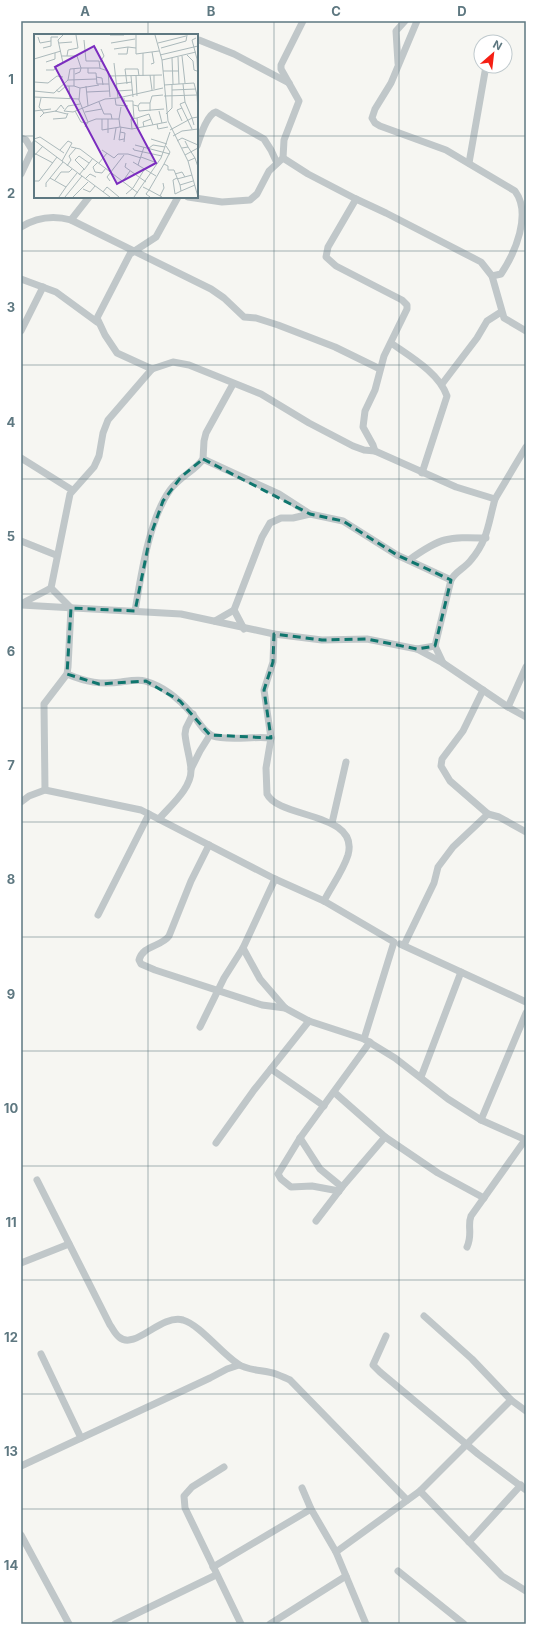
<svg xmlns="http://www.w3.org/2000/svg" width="547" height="1645" font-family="Inter,sans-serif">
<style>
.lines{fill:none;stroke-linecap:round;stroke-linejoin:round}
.street{stroke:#c0c7c9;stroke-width:7}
.marked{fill:none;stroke:#0f766e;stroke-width:3;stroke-dasharray:8 5;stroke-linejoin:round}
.grid{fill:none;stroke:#5e7881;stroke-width:1;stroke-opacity:0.55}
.inset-road{fill:none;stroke:#abb9bb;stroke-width:1}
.view{fill:#7b2cbf;fill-opacity:0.15;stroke:#7b2cbf;stroke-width:2}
.inset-edge{fill:none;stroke:#5e7881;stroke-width:2}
.neatline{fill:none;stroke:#5e7881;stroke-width:1.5}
.grid-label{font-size:13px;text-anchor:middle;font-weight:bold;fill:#5e7881}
</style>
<rect width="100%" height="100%" fill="#f6f6f2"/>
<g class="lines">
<g class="street">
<path d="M417 21 391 83 375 109 372 118 375 123 380 126 446 150 515 191C532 214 515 253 501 274L492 276"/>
<polyline points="199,40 234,54 289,83"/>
<polyline points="398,63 396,31 405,21"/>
<polyline points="21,138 26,140 32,150"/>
<path d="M197 146C200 137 207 114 216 112L264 139 271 150 277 163"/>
<polyline points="283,158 308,174 356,199 386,213 481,262 492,276 504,318 526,331"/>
<polyline points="469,163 486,66"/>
<polyline points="21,174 35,144"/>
<polyline points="188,197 222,202 250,200 257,194 269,171 283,158 284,140 299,101 281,69 281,65 303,21"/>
<polyline points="356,199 328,247 326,257 336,266 402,300 407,305 407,309 384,356 375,390 365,411 363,427 373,445 375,451 456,487 495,499 526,447"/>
<polyline points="71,220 211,289 224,298 244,317 256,318 278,325 335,347 380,369"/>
<path d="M21 227C37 217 53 215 71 220L89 197"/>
<polyline points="21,279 56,292 97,322"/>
<polyline points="21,331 43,287"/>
<path d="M391 343C411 357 439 373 447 396L422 473"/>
<polyline points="152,369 117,353 105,335 97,318 130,254 156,237 178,197"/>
<polyline points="442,384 477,338 487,321 501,312"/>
<polyline points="21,458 72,490"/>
<polyline points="203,459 279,494 310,514 343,521 397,555 451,580"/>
<polyline points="21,541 56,555"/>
<path d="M409 560C441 537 447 537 486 538"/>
<polyline points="21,604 51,588"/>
<polyline points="21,605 181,614 274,634 322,640 367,639 417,649 443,663 508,707"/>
<polyline points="234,610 244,629"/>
<path d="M135 611C141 576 149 519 170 490 179 477 196 470 203 459L204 441 206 433 233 384"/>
<polyline points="215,621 234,610 262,537 270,523 281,518 293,518 310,514"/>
<path d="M274 634 273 662 264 690 271 738 266 768 267 794C279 819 360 812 348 855 343 871 331 887 324 901"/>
<polyline points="435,646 443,663"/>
<path d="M417 649 435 646 451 580C455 572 465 568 471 560 488 540 488 524 495 499"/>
<polyline points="526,667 508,707 526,717"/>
<path d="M67 674C86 682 101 685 121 682 128 681 138 679 145 681 163 686 180 700 192 714 198 720 204 733 213 736 225 741 255 736 271 738"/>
<polyline points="483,690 463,731 442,759 441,766 450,781 488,814 499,817 526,832"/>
<polyline points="191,769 200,751 210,735"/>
<polyline points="45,790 44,704 67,674 68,667 71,608 51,588 70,494 94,467 99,456 103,433 108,420 152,369 173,362 189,365 261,394 309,423 353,446 364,450 375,451"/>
<polyline points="21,802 29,796 45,790 141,810 275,879 324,901 394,942 364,1039 395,1058 448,1099 481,1120 526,1140"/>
<path d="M159 819C171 805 192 788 191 769 190 757 186 746 185 734L186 728 193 714"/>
<polyline points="332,823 346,762"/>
<path d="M209 845 191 881 169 936C161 947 143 945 139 960L141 964 155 970 262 1005 285 1008"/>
<polyline points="98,915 149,814"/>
<polyline points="400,944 526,1002"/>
<polyline points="404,945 434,883 438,867 453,847 488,814"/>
<polyline points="243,948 260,979 285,1008 309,1021 364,1039"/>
<polyline points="200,1027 224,978 243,948 275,879"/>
<polyline points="271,1069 324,1106"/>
<polyline points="421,1077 461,972"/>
<polyline points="481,1120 526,1013"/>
<polyline points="385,1137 438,1173 484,1198"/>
<polyline points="300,1138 320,1169 342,1187"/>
<polyline points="216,1143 254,1090 309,1021"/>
<path d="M37 1180 110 1325C113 1329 115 1334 119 1337 135 1351 160 1314 183 1320 200 1325 221 1353 238 1364 248 1371 265 1370 276 1374 281 1376 286 1378 290 1380L407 1500"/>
<polyline points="339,1191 312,1186 291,1187 281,1179 278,1174 300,1138 370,1042"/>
<polyline points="316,1221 342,1187 385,1137 335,1093"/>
<path d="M467 1247C473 1234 467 1226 471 1216L525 1140"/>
<polyline points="21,1263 69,1244"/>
<polyline points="424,1316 472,1359 511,1400 526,1411"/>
<polyline points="386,1336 373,1365 380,1372 478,1454 526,1490"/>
<polyline points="41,1354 81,1438"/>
<polyline points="21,1466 210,1378 227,1369 239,1365"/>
<polyline points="224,1467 192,1487 184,1496 185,1508 241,1624"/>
<polyline points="302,1488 311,1509 336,1552 366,1624"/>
<polyline points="420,1491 502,1576 526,1591"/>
<polyline points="21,1535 69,1624"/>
<polyline points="469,1542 521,1485"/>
<polyline points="336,1552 420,1491 511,1400"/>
<polyline points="213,1567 311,1509"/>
<polyline points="398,1571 464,1624"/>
<polyline points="115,1624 216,1575"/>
<polyline points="270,1624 346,1576"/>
</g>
</g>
<path class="marked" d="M203 459 310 514 343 521 397 555 451 580 435 646 417 649 367 639 322 640 274 634 273 662 264 690 271 738 210 735 180 701 146 681 99 684 67 674 71 608 135 611 150 537 163 501 181 477Z"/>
<path class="grid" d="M148 21V35M274 21V1624M399 21V1624M21 136H35M197 136H526M148 197V1624M21 251H526M21 365H526M21 479H526M21 594H526M21 708H526M21 822H526M21 937H526M21 1051H526M21 1166H526M21 1280H526M21 1394H526M21 1509H526"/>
<g transform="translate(34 34)">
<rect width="164" height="164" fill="#f6f6f2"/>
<path class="inset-road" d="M76 1H90M102 1V20L125 17M121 1 128 26 134 87 154 127 164 163M4 3 6 9 17 7M162 4 158 6 163 25 164 47M50 6 52 27H65L66 34M25 9 38 8M77 9 101 5M124 9 152 2M9 14 17 12V3H24M127 14 152 7 153 1M80 15 94 13M109 19V42M84 20H93L94 13 102 14M126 21 164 12M153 21 159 27 160 36 163 37M28 22H43L47 34 46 38 41 40M33 22 34 16 44 14 42 1M148 22 151 49M144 23 145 50M138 24 139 50M0 25 27 17M128 26 162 18M12 28 21 25V19M66 28 70 22 67 15M80 29 84 64 129 54M117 30 120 29 118 18M47 34H65L74 37 75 50H63L62 39H54V34M40 35V52L46 54M12 36H20L23 31 29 29 24 6 29 1M129 37H145M116 41 118 56M120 41V55M75 42 128 41M97 42 99 63M102 42 103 62M62 43 68 44 69 51M34 46 62 45M0 48 14 49 23 42 29 43M75 50 76 63M82 50 98 48M93 50 91 35H104L105 42M35 52 36 65M52 52 54 72M22 56 25 58 32 52H40M138 56 162 55M0 57 20 59 34 46 36 35 47 34M83 57 98 56M53 58 75 57M163 61 164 76M130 62 163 61 160 49 130 51M0 63 45 65M7 64 5 73 10 79M81 64 82 71 94 72M90 64V67H99V71L104 72 105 77 130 75M65 68 70 80H77L78 85M151 68 146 70 158 95M116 69 118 62 129 61M46 70 34 72 30 77 39 78 71 65 84 64M99 71 100 84M104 72 106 69H116V77M148 74 143 76 148 87M0 77 17 75M21 77 33 80M41 77 47 88 53 89M125 77 128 89M51 78 68 75M132 80 138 74V50M6 83 10 79 22 77 27 71 30 75M103 84 115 80 119 91M19 85 32 84 34 79M68 85V96L86 93M74 85V99M85 85 87 73M54 88 45 66 46 54 65 51M123 90 124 95 134 93M160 91 158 84 164 83M51 93 54 88 62 85H85L86 93 98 95 133 88M87 93 85 106 90 105M110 93 109 88 117 85M98 95 97 85 103 84 104 94M136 96 158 84 151 68 149 50M86 98 91 99 90 108M139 102 148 97 164 95M0 105 6 103 30 119M117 105 133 110M0 106 76 163M80 106 82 94M143 107 148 104 164 111M101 111 136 120M132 112 136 118 130 130 134 132V136H140L146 151 159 147M37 113 46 115 104 159M154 113 161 124M99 114 100 116 128 122M115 114 119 111 131 113M148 114 154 113 151 107M26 116 34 107 38 109 28 127M68 116 80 124 84 120H94L107 124M0 119 19 129M151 121 164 114M0 122 9 112M107 123 123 129M154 127 161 124 164 133M64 128 59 133 61 138 68 139 72 134M99 128 122 142M65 129 73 119M92 129 91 133 112 148M104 131 110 113M33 132 37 126 35 122 42 114M50 136 59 124M141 140 148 138 151 143M45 141 50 135 41 126 45 122 55 129M16 144 32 153 43 139M143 144 139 146 141 160 147 157M51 145 56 140 62 143M143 145 158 141M21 146 27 138H35L38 135M0 147H5L23 123M76 147 73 143 90 121M89 147 96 137M146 151 147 157 161 151M12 153V149L29 128M109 153 115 156 130 130M49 155 56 158 61 152M69 158 73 153 85 163M92 160 99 154 110 136M126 162 130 154 129 149M25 163 32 153M31 163 48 142M39 163 54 148M100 163 127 124 136 98M116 163 112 160 115 156 128 163"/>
<path class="view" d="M60 12 122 129 83 150 21 33Z"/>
<rect width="164" height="164" class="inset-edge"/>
</g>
<rect width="547" height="1645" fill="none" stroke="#ffffff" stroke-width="44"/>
<g transform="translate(493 54) rotate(28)"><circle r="19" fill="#ffffff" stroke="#bfc9cd"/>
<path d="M0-3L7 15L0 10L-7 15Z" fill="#f51f14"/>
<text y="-6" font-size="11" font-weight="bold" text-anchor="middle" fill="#5e7881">N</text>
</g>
<rect x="22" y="22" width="503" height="1601" class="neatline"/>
<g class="grid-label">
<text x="85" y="16">A</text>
<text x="211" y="16">B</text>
<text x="336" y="16">C</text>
<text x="462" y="16">D</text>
<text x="11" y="84">1</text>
<text x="11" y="198">2</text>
<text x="11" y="312">3</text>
<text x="11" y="427">4</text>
<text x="11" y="541">5</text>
<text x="11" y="656">6</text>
<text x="11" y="770">7</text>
<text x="11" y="884">8</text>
<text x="11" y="999">9</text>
<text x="11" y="1113">10</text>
<text x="11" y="1227">11</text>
<text x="11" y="1342">12</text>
<text x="11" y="1456">13</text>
<text x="11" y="1570">14</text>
</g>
</svg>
